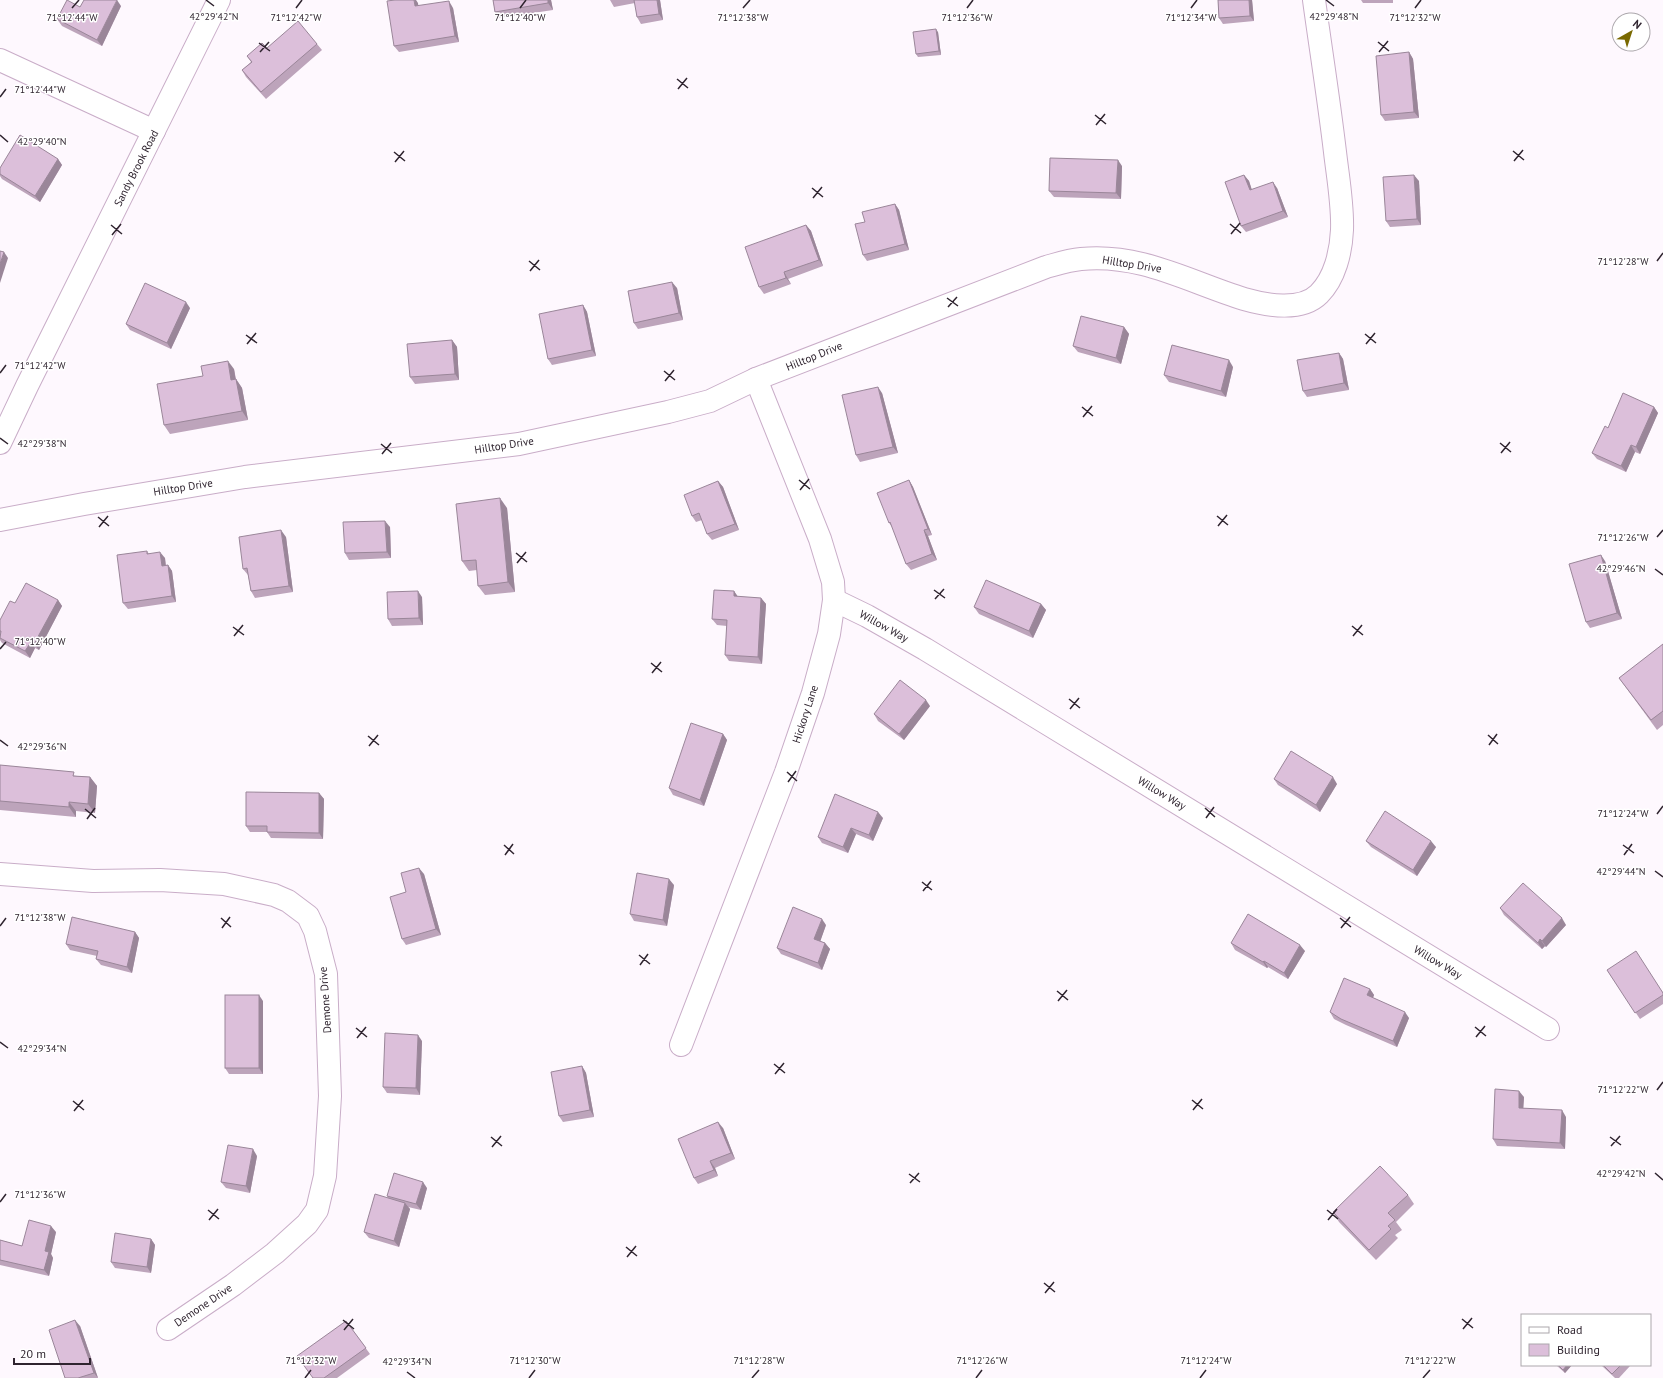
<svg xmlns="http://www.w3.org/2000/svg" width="1663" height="1378" font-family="'PT Sans',sans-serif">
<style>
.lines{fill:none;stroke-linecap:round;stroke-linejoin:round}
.minor-casing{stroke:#c9adc8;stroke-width:24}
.tertiary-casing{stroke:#c9adc8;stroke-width:24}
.minor{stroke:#fff;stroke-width:22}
.tertiary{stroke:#fff;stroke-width:22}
.wall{fill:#bda4bb}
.shaded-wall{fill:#9a8699}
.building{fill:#dcbfda;stroke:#9a8699}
.ticks{fill:none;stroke:#2f242f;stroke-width:1.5}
.labels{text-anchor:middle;stroke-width:3;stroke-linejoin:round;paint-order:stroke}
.street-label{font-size:11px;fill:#2f242f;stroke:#fff}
.ticks-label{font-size:10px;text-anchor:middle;fill:#2f242f;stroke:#fff;stroke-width:3;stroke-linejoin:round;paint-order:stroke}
</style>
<rect width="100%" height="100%" fill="#fef8fe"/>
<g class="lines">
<defs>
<g id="minor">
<polyline points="0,60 154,131"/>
<path d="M0 520 84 504 245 477 519 444 668 412 710 401 756 379 1046 267C1057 264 1069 260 1081 259 1141 253 1189 282 1244 299 1265 305 1301 312 1319 294 1335 278 1341 252 1342 230 1343 205 1338 178 1335 152 1329 101 1321 51 1314 0"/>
<polyline points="834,600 867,616 925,649 1548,1029"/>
<polyline points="0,874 93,881 160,880 224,884 274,895 288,901 308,916 315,931 326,974 330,1096 325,1176 317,1210 307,1224 275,1253 233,1285 168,1329"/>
<polyline points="681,1045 786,772 813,693 829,634 834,600 833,582 820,539 756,379"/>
</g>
<polyline id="tertiary" points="0,443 27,386 219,0"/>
</defs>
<use href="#minor" class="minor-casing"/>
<use href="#tertiary" class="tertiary-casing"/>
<use href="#minor" class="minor"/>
<use href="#tertiary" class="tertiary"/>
</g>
<g class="wall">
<polygon points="493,0 551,0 553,10 499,18 495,12"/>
<polygon points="610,0 660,0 663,20 641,24 637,17 635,3 614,7"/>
<polygon points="1218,0 1252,0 1254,21 1223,24 1219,18"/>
<polygon points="1361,0 1393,0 1393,3 1363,3"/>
<polygon points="418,3 418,6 453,8 459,42 399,52 394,46"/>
<polygon points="121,6 102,46 62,26 57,19 80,7"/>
<polygon points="938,32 941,55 918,57 916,54"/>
<polygon points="317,44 322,50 266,99 246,77 242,70 251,62 247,56 267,48"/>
<polygon points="1409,52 1413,59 1419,118 1385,121 1381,115"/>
<polygon points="58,159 62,165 40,202 2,179 0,176 0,168"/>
<polygon points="1122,166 1121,199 1054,197 1049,191"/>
<polygon points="1244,175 1249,181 1252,190 1277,188 1288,217 1246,232 1241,226"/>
<polygon points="1419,181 1421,225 1390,227 1386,221"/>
<polygon points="895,204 899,210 909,250 867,261 863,255 865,222"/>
<polygon points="806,225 811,231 823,266 788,279 791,284 764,294 759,287"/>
<polygon points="677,288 683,320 638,329 634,323"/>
<polygon points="583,305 587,312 596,356 552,365 548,359"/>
<polygon points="190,308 171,349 130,330 126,324"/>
<polygon points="1124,327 1129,334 1121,364 1078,352 1073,346"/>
<polygon points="452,340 457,347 459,380 415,384 410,377"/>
<polygon points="1339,353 1343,359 1349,390 1307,397 1303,391"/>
<polygon points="1233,367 1226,397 1169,382 1164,375"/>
<polygon points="234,369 236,379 242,388 248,420 170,434 164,425 203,376"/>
<polygon points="882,393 898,453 860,462 856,455"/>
<polygon points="1654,407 1658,413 1640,454 1635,452 1626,472 1597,459 1592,453 1608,428"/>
<polygon points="909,480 913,487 932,535 928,536 937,560 911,570 906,564 893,528 889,523"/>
<polygon points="718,481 723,487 739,530 712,540 707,534 702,520 696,522 692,516"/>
<polygon points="507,508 515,592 485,595 478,586 477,570 469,571 462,561"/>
<polygon points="390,527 391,558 349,560 345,553"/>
<polygon points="286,537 293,592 255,598 251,591 248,575 243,569"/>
<polygon points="147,551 149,554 165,558 166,565 168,565 172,571 176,602 128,609 123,603"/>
<polygon points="1605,561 1622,619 1590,628 1586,622"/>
<polygon points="734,591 738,597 761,598 766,604 762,664 729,661 725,655 727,626 717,625 712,619"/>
<polygon points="422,597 423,625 392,626 388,619"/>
<polygon points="58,600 62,606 39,650 35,648 30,658 2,643 0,640 0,620 15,603"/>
<polygon points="1041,604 1046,610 1033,638 979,614 974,607"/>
<polygon points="1663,645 1663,725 1657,730 1619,678"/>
<polygon points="930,706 904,740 878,721 874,714"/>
<polygon points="723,734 727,740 704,806 673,795 669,788"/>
<polygon points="0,765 77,776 90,777 97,786 95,813 76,811 76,817 0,810"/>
<polygon points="1274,779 1337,784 1320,812 1278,785"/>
<polygon points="319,793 324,799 323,839 271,838 267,832 250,832 246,826"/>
<polygon points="883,818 873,841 856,834 848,853 822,843 818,837"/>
<polygon points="1366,841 1436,847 1417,876 1371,847"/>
<polygon points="424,874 441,935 406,945 402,939 406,892"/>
<polygon points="674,885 667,926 634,921 630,914"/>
<polygon points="1500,908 1566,925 1546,947 1545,946 1542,949 1504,915"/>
<polygon points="826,925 820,941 825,943 830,949 822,970 781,954 777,948"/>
<polygon points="135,932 139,938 132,973 101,965 96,959 97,956 70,950 66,944"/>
<polygon points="1231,943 1305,951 1288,979 1268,967 1267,968 1235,950"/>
<polygon points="1607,970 1663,992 1663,1004 1640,1019"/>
<polygon points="1370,989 1374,995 1373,998 1409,1018 1397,1047 1346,1025 1334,1019 1330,1012"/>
<polygon points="263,1001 263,1074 229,1074 225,1068"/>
<polygon points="422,1041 420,1095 387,1093 383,1087"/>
<polygon points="582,1066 586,1073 594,1117 563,1122 559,1116"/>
<polygon points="1524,1097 1523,1108 1566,1117 1565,1149 1497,1146 1493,1139"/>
<polygon points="723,1128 735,1159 715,1168 718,1176 698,1184 694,1178"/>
<polygon points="257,1156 250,1193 226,1188 221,1182"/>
<polygon points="427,1188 421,1210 408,1207 410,1209 399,1247 369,1238 364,1232 388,1197 387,1196"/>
<polygon points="1408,1195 1414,1204 1396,1222 1402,1230 1395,1235 1398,1238 1376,1260 1339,1222 1333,1212"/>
<polygon points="56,1232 51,1254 53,1258 49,1276 0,1265 0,1240 22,1246"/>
<polygon points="151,1239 155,1245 151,1273 115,1268 111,1262"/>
<polygon points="346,1321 370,1354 337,1378 312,1378"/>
<polygon points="80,1326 98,1378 65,1378"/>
<polygon points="1556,1365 1572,1365 1565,1373"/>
<polygon points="1601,1365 1629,1365 1630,1366 1619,1378 1615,1378"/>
</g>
<g class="shaded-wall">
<polygon points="117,0 121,6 102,46 97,40"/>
<polygon points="414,0 416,0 418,3 419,12 415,6"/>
<polygon points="548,0 551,0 553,10 548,3"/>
<polygon points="657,0 660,0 663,20 659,14"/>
<polygon points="1249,0 1252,0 1254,21 1250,16"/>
<polygon points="449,1 453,8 459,42 455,36"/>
<polygon points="936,29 938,32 941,55 939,51"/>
<polygon points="1409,52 1413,59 1419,118 1414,112"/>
<polygon points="58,159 62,165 40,202 35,196"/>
<polygon points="1118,160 1122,166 1121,199 1116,193"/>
<polygon points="1244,175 1249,181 1254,197 1250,190"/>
<polygon points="1414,175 1419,181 1421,225 1417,219"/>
<polygon points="1273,182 1277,188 1288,217 1283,211"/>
<polygon points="895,204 899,210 909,250 905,244"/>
<polygon points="806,225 811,231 823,266 819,260"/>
<polygon points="4,252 8,258 0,283 0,264"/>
<polygon points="784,272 788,279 791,284 786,278"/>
<polygon points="672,282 677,288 683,320 679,313"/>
<polygon points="186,302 190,308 171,349 167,343"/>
<polygon points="583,305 587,312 596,356 592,350"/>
<polygon points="1124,327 1129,334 1121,364 1116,358"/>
<polygon points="452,340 457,347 459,380 455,374"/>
<polygon points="1339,353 1343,359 1349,390 1344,383"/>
<polygon points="1229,360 1233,367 1226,397 1221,391"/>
<polygon points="228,361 234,369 237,389 231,380"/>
<polygon points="236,379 242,388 248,420 242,411"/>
<polygon points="878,387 882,393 898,453 893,447"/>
<polygon points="1654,407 1658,413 1640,454 1636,447"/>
<polygon points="1631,445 1635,452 1626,472 1621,466"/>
<polygon points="909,480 913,487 932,535 928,529"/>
<polygon points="718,481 723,487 739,530 735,524"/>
<polygon points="500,498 507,508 515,592 508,582"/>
<polygon points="385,521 390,527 391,558 387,552"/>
<polygon points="281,530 286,537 293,592 289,586"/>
<polygon points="924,530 928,536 937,560 932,554"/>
<polygon points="160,552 165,558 166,572 162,566"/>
<polygon points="1601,555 1605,561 1622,619 1617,613"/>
<polygon points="168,565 172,571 176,602 172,596"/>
<polygon points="418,591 422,597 423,625 419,618"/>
<polygon points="734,591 738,597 734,596"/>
<polygon points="761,598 766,604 762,664 758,657"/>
<polygon points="58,600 62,606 39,650 34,644"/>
<polygon points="1041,604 1046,610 1033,638 1029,631"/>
<polygon points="31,642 35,648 30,658 25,651"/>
<polygon points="926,700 930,706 904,740 899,734"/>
<polygon points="723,734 727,740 704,806 700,800"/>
<polygon points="90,777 97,786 95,813 88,804"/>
<polygon points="1333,777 1337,784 1320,812 1316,805"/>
<polygon points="319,793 324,799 323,839 319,833"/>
<polygon points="69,802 76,811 76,817 69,807"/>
<polygon points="878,812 883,818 873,841 869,835"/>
<polygon points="851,828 856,834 848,853 843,847"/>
<polygon points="1431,841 1436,847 1417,876 1413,870"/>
<polygon points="419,868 424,874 441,935 436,929"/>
<polygon points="669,879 674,885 667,926 663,920"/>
<polygon points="1562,918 1566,925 1546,947 1542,941"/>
<polygon points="822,919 826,925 819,945 814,939"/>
<polygon points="135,932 139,938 132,973 127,967"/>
<polygon points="1540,939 1545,946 1542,949 1538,943"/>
<polygon points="825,943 830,949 822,970 818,963"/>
<polygon points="1300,945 1305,951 1288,979 1284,973"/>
<polygon points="1264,961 1268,967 1267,968 1263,962"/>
<polygon points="1370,989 1374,995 1371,1002 1367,995"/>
<polygon points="259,995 263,1001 263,1074 259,1068"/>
<polygon points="1405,1012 1409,1018 1397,1047 1393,1041"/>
<polygon points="418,1035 422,1041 420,1095 416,1088"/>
<polygon points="582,1066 586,1073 594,1117 590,1110"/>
<polygon points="1519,1091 1524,1097 1523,1114 1519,1108"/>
<polygon points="1562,1110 1566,1117 1565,1149 1560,1143"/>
<polygon points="718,1122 723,1128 735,1159 731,1153"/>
<polygon points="253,1149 257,1156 250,1193 246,1186"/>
<polygon points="710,1161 715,1168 718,1176 714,1170"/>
<polygon points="423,1182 427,1188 421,1210 416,1204"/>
<polygon points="405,1203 410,1209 399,1247 394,1241"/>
<polygon points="51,1226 56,1232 51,1254 53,1258 49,1276 44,1270 45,1251"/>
<polygon points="151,1239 155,1245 151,1273 147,1267"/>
<polygon points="75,1320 80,1326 98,1378 94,1373"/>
<polygon points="1567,1365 1572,1365 1565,1373 1563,1370"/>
</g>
<g class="building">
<polygon points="67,0 80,7 84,0 117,0 97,40 57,19"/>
<polygon points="395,0 414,0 415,6 449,1 455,36 394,46 387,1"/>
<polygon points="493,0 548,0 548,3 495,12"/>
<polygon points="634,0 657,0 659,14 637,17"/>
<polygon points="1218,0 1249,0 1250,16 1219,18"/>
<polygon points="298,21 317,44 261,92 242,70 252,62 247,56 262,43 267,48"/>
<polygon points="936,29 939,51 916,54 913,32"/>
<polygon points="1409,52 1414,112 1381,115 1376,56"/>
<polygon points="20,135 58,159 35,196 0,174 0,168"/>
<polygon points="1050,158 1118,160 1116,193 1049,191"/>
<polygon points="1244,175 1250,190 1273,182 1283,211 1241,226 1225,182"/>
<polygon points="1414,175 1417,219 1386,221 1383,177"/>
<polygon points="895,204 905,244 863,255 855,224 865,222 862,212"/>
<polygon points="806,225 819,260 784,272 786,278 759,287 745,247"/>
<polygon points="0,251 4,252 0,264"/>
<polygon points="672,282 679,313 634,323 628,291"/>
<polygon points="145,283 186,302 167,343 126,324"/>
<polygon points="583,305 592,350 548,359 539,314"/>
<polygon points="1081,316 1124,327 1116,358 1073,346"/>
<polygon points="452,340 455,374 410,377 407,344"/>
<polygon points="1172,345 1229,360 1221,391 1164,375"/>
<polygon points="1339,353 1344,383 1303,391 1297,360"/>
<polygon points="228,361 231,380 236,379 242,411 164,425 157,384 203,376 201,366"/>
<polygon points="878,387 893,447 856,455 842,395"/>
<polygon points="1623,393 1654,407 1636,447 1631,445 1621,466 1592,453 1605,426 1608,428"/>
<polygon points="909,480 928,529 924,530 932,554 906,564 890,522 889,523 877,493"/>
<polygon points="718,481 735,524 707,534 699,513 692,516 684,495"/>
<polygon points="500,498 508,582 478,586 476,560 462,561 456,504"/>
<polygon points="385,521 387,552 345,553 343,522"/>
<polygon points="281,530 289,586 251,591 247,568 243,569 239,537"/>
<polygon points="147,551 147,554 160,552 162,566 168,565 172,596 123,603 117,555"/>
<polygon points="1601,555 1617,613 1586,622 1569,564"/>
<polygon points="986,580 1041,604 1029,631 974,607"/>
<polygon points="26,583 58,600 34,644 31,642 25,651 0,638 1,631 0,631 0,620 10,601 15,603"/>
<polygon points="714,590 734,591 734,596 761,598 758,657 725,655 727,620 712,619"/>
<polygon points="418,591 419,618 388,619 387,592"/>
<polygon points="1663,644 1663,711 1651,720 1619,678"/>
<polygon points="900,680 926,700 899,734 874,714"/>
<polygon points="691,723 723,734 700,800 669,788"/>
<polygon points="1291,751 1333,777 1316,805 1274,779"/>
<polygon points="0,765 74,772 73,776 90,777 88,804 69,802 69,807 0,801"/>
<polygon points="246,792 319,793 319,833 267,832 267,826 246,826"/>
<polygon points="835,794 878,812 869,835 851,828 843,847 818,837"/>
<polygon points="1385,811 1431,841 1413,870 1366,841"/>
<polygon points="419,868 436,929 402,939 390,897 406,892 401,873"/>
<polygon points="637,873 669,879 663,920 630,914"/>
<polygon points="1523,883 1562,918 1542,941 1540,939 1538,943 1500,908"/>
<polygon points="793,907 822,919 814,939 825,943 818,963 777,948"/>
<polygon points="1248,914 1300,945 1284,973 1264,961 1263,962 1231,943"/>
<polygon points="72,917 135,932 127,967 96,959 98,951 66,944"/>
<polygon points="1636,951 1663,993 1663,995 1635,1013 1607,970"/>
<polygon points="1344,978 1370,989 1367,995 1405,1012 1393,1041 1341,1019 1330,1012"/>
<rect x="225" y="995" width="34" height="73"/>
<polygon points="385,1033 418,1035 416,1088 383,1087"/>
<polygon points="582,1066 590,1110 559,1116 551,1072"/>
<polygon points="1495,1089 1519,1091 1519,1108 1562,1110 1560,1143 1493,1139"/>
<polygon points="718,1122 731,1153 710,1161 714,1170 694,1178 678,1139"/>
<polygon points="228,1145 253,1149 246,1186 221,1182"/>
<polygon points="1380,1166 1408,1195 1388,1213 1395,1220 1388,1226 1391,1229 1369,1250 1333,1212"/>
<polygon points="394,1173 423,1182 416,1204 387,1196"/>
<polygon points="375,1194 405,1203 394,1241 364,1232"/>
<polygon points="29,1220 51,1226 45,1251 49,1252 44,1270 0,1260 0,1240 22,1246"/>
<polygon points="115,1233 151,1239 147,1267 111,1262"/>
<polygon points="75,1320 94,1373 78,1378 65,1378 49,1330"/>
<polygon points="346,1321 366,1348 324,1378 313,1378 297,1356"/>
<polygon points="1558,1365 1567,1365 1563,1370"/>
<polygon points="1603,1365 1621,1365 1612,1374"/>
</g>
<path class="ticks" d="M206 0 214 6M1326 0 1334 6M72 8 79 0M296 8 302 0M520 8 526 0M743 8 750 0M967 8 973 0M1191 8 1197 0M1415 8 1421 0M1378 42 1389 51M259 43 270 51M260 52 269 42M1379 52 1388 41M677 79 688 88M678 89 687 78M0 97 6 89M1095 115 1106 124M1096 125 1105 114M0 135 8 142M1513 151 1524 160M394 152 405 161M1514 161 1523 150M395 162 404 151M812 188 823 197M813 198 822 187M1230 224 1241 233M111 225 122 234M1231 234 1240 223M112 235 121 224M529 261 540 270M1657 261 1663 253M530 271 539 260M947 298 958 306M948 307 957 297M1365 334 1376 343M246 335 257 343M247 344 256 333M1366 344 1375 333M664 371 675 380M0 373 6 365M665 381 674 370M1082 407 1093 416M1083 417 1092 406M0 438 8 444M1500 443 1511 452M381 444 392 453M1501 453 1510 442M382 454 391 443M799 480 810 489M800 490 809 479M1217 516 1228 525M98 517 109 526M1218 526 1227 515M99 527 108 516M1657 537 1663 530M516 553 527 562M517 563 526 552M1655 569 1663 575M934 590 945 598M935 599 944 589M1352 626 1363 635M233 627 244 635M234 636 243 625M1353 636 1362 625M0 649 6 642M651 663 662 672M652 673 661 662M1069 699 1080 708M1070 709 1079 698M1488 735 1498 744M368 736 379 745M0 740 8 746M1489 745 1497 734M369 746 378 735M787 772 797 781M788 782 796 771M1205 808 1215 817M85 809 96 818M1657 814 1663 806M1206 818 1214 807M87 819 95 808M504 845 514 854M1623 845 1634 853M505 855 513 844M1624 855 1632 844M1655 871 1663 877M922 882 932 890M923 891 931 881M221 918 231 927M1340 918 1351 927M0 926 6 918M222 928 230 917M1341 928 1350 917M639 955 650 964M640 965 648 954M1057 991 1068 1000M1058 1001 1067 990M1475 1027 1486 1036M356 1028 367 1037M1476 1037 1485 1026M357 1038 366 1027M0 1042 8 1048M774 1064 785 1073M775 1074 784 1063M1657 1090 1663 1082M1192 1100 1203 1109M73 1101 84 1110M1193 1110 1202 1099M74 1111 83 1100M491 1137 502 1146M1610 1137 1621 1145M1611 1146 1620 1136M492 1147 501 1136M1655 1173 1663 1180M909 1174 920 1182M910 1183 919 1173M0 1202 6 1194M208 1210 219 1219M1327 1210 1338 1219M209 1220 218 1209M1328 1220 1337 1209M626 1247 637 1256M627 1257 636 1246M1044 1283 1055 1292M1045 1293 1054 1282M1462 1319 1473 1328M343 1320 354 1329M1463 1329 1472 1318M344 1330 353 1319M407 1372 415 1378M305 1378 311 1370M529 1378 535 1370M752 1378 759 1370M976 1378 982 1370M1200 1378 1206 1370M1423 1378 1430 1370"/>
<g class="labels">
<g class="street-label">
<text transform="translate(136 168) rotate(-63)" y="4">Sandy Brook Road</text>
<text transform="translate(1132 264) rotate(9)" y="4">Hilltop Drive</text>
<text transform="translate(814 356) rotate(-22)" y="4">Hilltop Drive</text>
<text transform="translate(504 445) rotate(-9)" y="4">Hilltop Drive</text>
<text transform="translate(183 487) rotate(-9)" y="4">Hilltop Drive</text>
<text transform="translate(884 626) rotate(29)" y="4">Willow Way</text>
<text transform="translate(805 714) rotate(-72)" y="4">Hickory Lane</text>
<text transform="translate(1162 793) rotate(31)" y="4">Willow Way</text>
<text transform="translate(1438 962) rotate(31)" y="4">Willow Way</text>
<text transform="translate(325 1000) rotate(-94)" y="4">Demone Drive</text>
<text transform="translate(203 1305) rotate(-34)" y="4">Demone Drive</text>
</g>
</g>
<g class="ticks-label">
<text x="214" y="20">42°29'42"N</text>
<text x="1334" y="20">42°29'48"N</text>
<text x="72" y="21">71°12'44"W</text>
<text x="520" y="21">71°12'40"W</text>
<text x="743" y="21">71°12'38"W</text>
<text x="967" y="21">71°12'36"W</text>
<text x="1191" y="21">71°12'34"W</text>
<text x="296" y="21">71°12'42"W</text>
<text x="1415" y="21">71°12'32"W</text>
<text x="40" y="93">71°12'44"W</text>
<text x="42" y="145">42°29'40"N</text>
<text x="1623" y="265">71°12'28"W</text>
<text x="40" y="369">71°12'42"W</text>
<text x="42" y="447">42°29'38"N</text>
<text x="1623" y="541">71°12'26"W</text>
<text x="1621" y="572">42°29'46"N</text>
<text x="40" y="645">71°12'40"W</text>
<text x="42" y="750">42°29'36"N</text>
<text x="1623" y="817">71°12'24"W</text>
<text x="1621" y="875">42°29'44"N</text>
<text x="40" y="921">71°12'38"W</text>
<text x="42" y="1052">42°29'34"N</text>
<text x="1623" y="1093">71°12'22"W</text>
<text x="1621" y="1177">42°29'42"N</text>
<text x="40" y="1198">71°12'36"W</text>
<text x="311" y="1364">71°12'32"W</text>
<text x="535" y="1364">71°12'30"W</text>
<text x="759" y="1364">71°12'28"W</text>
<text x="982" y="1364">71°12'26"W</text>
<text x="1206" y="1364">71°12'24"W</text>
<text x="1430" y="1364">71°12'22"W</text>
<text x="407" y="1365">42°29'34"N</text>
</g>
<rect x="1521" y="1314" width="130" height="52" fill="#ffffff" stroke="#aca7ac"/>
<rect x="1529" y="1327" width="20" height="6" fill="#ffffff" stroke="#aca7ac"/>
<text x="1557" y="1334" font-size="12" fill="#2f242f">Road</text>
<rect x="1529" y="1344" width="20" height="12" fill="#dcbfda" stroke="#aca7ac"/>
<text x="1557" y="1354" font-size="12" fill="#2f242f">Building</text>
<g transform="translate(1631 32) rotate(39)"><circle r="19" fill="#ffffff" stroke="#aca7ac"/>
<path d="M0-3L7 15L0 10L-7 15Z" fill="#796900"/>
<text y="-6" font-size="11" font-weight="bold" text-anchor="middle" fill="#2f242f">N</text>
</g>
<path d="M14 1358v6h76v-6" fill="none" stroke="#2f242f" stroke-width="2"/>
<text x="20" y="1358" font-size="12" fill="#2f242f" stroke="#ffffff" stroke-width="3" paint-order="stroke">20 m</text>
</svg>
